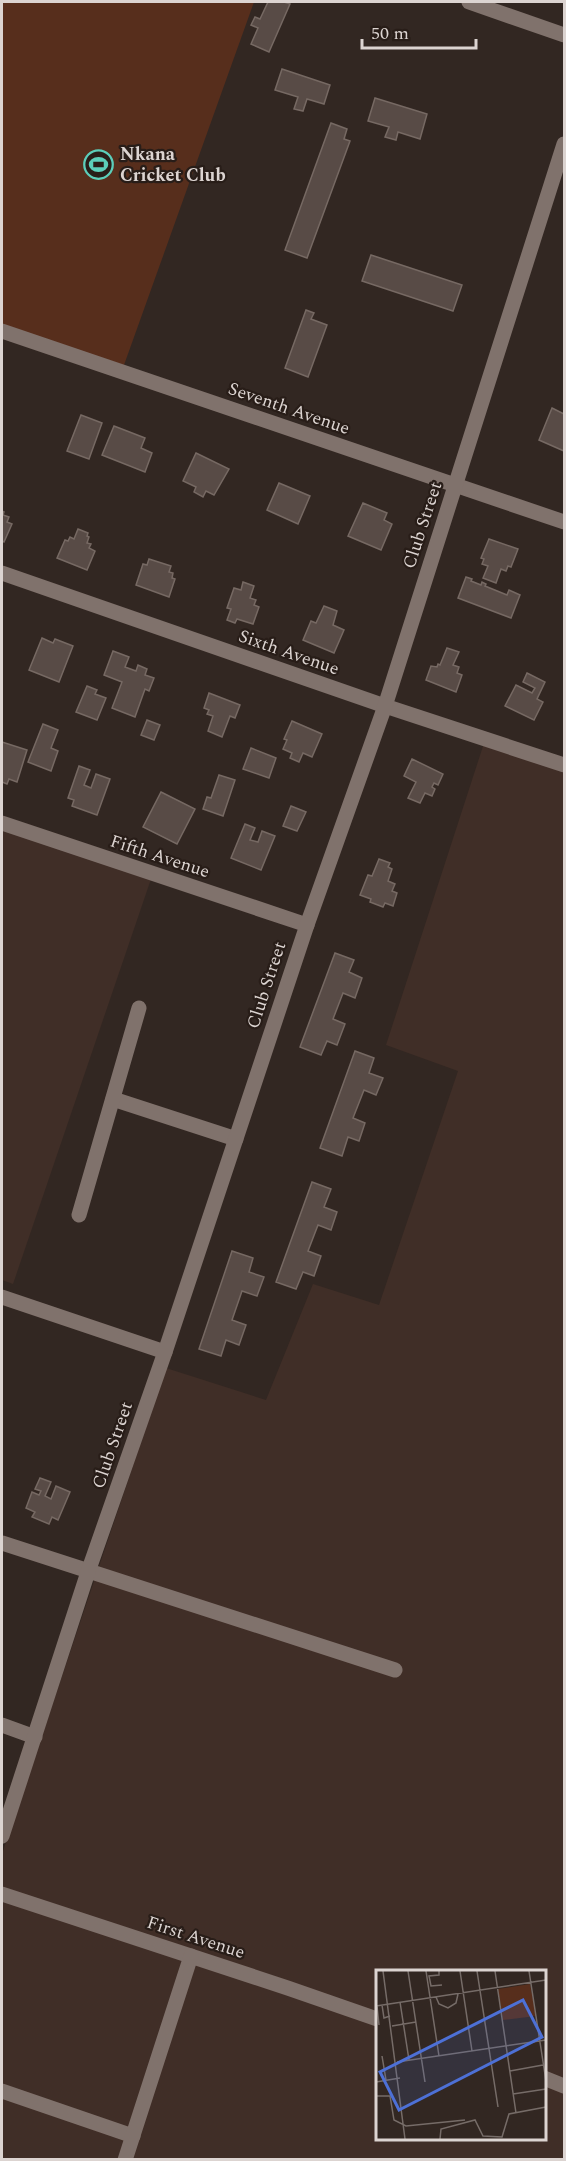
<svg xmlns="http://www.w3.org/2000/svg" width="566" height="2161" font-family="Spectral,serif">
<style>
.built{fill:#402e27;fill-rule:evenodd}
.green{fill:#572e1c}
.building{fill:#584b46;stroke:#766963;stroke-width:1.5}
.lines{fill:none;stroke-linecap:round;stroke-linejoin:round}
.minor{stroke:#80726c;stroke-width:15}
.labels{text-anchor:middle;stroke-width:4.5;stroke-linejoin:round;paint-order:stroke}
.poi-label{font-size:18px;font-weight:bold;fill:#dcd4d1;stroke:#281d18;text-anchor:start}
.street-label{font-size:18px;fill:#dcd4d1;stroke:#281d18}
.inset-road{fill:none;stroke:#766c68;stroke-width:1.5}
.view{fill:#4d70d6;fill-opacity:0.15;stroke:#4d70d6;stroke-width:3}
.inset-edge{fill:none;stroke:#dcd4d1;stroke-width:3}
</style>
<rect width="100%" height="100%" fill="#322722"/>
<g class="built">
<path d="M485 740 564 766V2159L2 2160V1854L166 1368 266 1400 313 1284 379 1305 458 1071 386 1045ZM377 1972H544V2138H377Z"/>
<polygon points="2,829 151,879 13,1284 2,1280"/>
</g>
<polygon class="green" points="2,2 254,2 124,365 2,326"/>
<g class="building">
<polygon points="268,2 284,2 290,4 269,52 251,44 258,28 251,25 255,17 260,19"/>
<polygon points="282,69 330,85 324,104 307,99 303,111 294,109 298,97 275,90"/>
<polygon points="375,98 427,114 420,139 398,132 396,140 385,137 389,127 368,121"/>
<polygon points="331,123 347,129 344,139 350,141 307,258 285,250"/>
<polygon points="371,255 462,285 453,311 362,281"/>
<polygon points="306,310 314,313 311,319 327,325 308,377 285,368"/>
<polygon points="552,408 564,414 564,451 539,440"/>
<polygon points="81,415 102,423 89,459 67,451"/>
<polygon points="114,426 145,438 141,448 152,453 145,472 102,455"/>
<polygon points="196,453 229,469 214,495 206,491 203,497 194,492 196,487 183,481"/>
<polygon points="279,483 310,496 298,524 267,510"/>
<polygon points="363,503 387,513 384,520 392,524 381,550 348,536"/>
<polygon points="2,511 4,512 3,515 9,517 7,522 12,524 4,542 2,541"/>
<polygon points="78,529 88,533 87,536 89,537 87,543 91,544 89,548 95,551 87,570 57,558 65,540 68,541 70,537 74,539"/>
<polygon points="489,539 518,549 511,567 508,566 506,571 501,569 496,583 483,578 488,566 482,564 484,559 481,558"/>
<polygon points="149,559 171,566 169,572 173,573 172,578 175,579 169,597 136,585 143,564 147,565"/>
<polygon points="466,577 472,579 471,581 481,585 482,582 486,584 485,586 507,595 509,590 520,595 511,618 458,598"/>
<polygon points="243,582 254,586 250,598 256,600 254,605 259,607 253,624 237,619 235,623 227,620 231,609 227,608 234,588 241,590"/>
<polygon points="324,606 337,611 333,625 344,630 334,653 303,640 311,621 316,623"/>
<polygon points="42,638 53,643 55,639 73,646 59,682 29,670"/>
<polygon points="447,648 459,652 453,665 459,667 457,673 462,675 456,692 426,680 431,666 437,667 438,664 440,665"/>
<polygon points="113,651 129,657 125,667 136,671 138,665 147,669 145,675 154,678 149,691 145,689 135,717 112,708 122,682 104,675"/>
<polygon points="527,673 545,682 537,699 543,702 534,720 505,706 516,685 532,693 535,688 523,682"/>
<polygon points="87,686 97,690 95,694 106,698 97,720 76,712"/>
<polygon points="209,693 240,705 235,718 230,716 222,737 208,731 213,716 207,714 209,710 204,708"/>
<polygon points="147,720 160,725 154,740 141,735"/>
<polygon points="292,721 322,734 312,757 303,753 299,762 290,758 292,753 283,749 287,740 284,739"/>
<polygon points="43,724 58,730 51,748 58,751 51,771 28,762"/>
<polygon points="2,742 27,750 17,782 9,779 7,784 2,782"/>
<polygon points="251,748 276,758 269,778 243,769"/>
<polygon points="412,759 443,774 438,785 434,783 432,787 435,789 432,796 425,793 420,803 408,798 416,782 404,776"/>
<polygon points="79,766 90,770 84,785 91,788 96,774 110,779 97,815 72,806 74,800 68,798"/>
<polygon points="219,775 235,780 223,816 203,809 207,797 211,798"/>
<polygon points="161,792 195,809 177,844 143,827"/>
<polygon points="291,806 306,812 297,831 283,826"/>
<polygon points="245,824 255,828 250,840 258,842 262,831 275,836 261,870 231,858"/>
<polygon points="379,859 390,863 388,867 392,869 388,881 395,884 392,891 397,893 393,906 385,903 383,907 370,902 371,899 360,895 368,875 372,876"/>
<polygon points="335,953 354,960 349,972 362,978 355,998 343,993 333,1019 345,1024 337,1045 327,1041 321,1055 300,1047"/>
<polygon points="355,1051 374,1058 369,1073 383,1078 376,1095 364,1090 353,1118 365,1123 359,1141 348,1137 342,1156 320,1148"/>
<polygon points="312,1182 331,1189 324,1207 337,1212 331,1230 318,1225 308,1251 321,1256 314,1276 303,1272 296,1289 276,1282"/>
<polygon points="232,1251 253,1258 249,1272 264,1277 257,1296 242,1291 232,1320 246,1325 239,1345 226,1340 221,1356 199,1349"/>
<polygon points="40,1478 51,1482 45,1496 51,1499 56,1486 70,1492 58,1520 52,1517 49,1524 32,1517 35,1512 26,1508 32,1492 39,1495 41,1491 35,1489"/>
</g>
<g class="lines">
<g class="minor">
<polyline points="469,2 564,35"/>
<polyline points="2,331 564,522"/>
<polyline points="2,573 385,706 564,765"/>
<polyline points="2,823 307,925"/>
<polyline points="113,1099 236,1139"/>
<polyline points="79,1215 139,1008"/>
<polyline points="2,1297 165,1352"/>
<polyline points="2,1543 395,1670"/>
<polyline points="2,1725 35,1737"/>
<polyline points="2,1836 88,1572 165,1352 307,925 385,706 564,144"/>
<polyline points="2,1894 288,1988 377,2019"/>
<polyline points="544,2078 564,2086"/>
<polyline points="2,2091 133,2136"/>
<polyline points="125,2160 191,1956"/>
</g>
</g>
<defs>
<symbol id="stadium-ring" viewBox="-11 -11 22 22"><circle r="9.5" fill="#281d18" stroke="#5cceba" stroke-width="1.5"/><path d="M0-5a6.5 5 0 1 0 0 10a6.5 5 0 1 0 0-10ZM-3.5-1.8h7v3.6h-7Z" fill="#5cceba"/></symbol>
</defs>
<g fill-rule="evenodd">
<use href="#stadium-ring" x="82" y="148" width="33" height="33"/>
</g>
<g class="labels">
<g class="poi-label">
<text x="120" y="160">Nkana<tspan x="120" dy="21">Cricket Club</tspan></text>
</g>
<g class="street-label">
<text transform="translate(289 408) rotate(19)" y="6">Seventh Avenue</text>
<text transform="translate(422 525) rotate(-72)" y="6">Club Street</text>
<text transform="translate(289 652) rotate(19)" y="6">Sixth Avenue</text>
<text transform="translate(160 856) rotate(18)" y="6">Fifth Avenue</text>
<text transform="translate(266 985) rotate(-72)" y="6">Club Street</text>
<text transform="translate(112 1445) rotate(-71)" y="6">Club Street</text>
<text transform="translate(196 1937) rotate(18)" y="6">First Avenue</text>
</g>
</g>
<g transform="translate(376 1970)">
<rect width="170" height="170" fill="#322722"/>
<path d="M154 14 160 46 127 50 122 19Z" fill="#572e1c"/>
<path class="inset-road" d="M7 1 29 169M32 1 49 112M50 1 63 86M63 1V5L53 6 55 16 66 15M84 1 96 81M101 1 122 137M119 1 140 143M153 1 170 111M60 27 63 34 72 38 80 33 82 24M24 32 33 90M6 35 8 48 14 46M0 36 170 10M1 36 3 55M16 56 40 52M6 86 10 110M21 92 170 70M134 101 167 95M0 112 24 108M137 124 170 119M0 126H14L18 150 30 156 89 150M64 169 65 159 99 150 107 166 126 167 133 144 170 137"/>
<path class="view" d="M147 30 166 67 23 140 4 102Z"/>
<rect width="170" height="170" class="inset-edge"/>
</g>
<rect width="566" height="2161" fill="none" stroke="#dcd4d1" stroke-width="6"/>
<path d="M362 39v9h114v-9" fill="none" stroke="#dcd4d1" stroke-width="3"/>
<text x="371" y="39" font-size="18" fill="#dcd4d1" stroke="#281d18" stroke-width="4.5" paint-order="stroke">50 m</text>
</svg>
